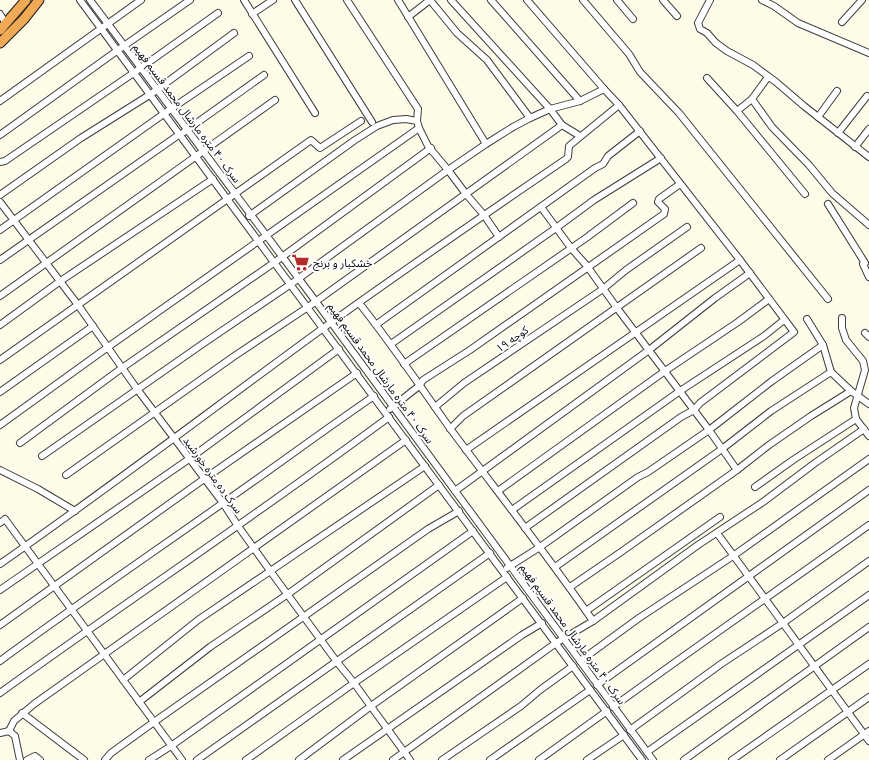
<svg xmlns="http://www.w3.org/2000/svg" width="869" height="760" font-family="'Source Serif 4','Noto Sans Arabic',serif">
<style>
.lines{fill:none;stroke-linecap:round;stroke-linejoin:round}
.minor-casing{stroke:#3d3d3d;stroke-width:8}
.highway-casing{stroke:#1b1b1b;stroke-width:11}
.minor{stroke:#fff;stroke-width:6}
.highway{stroke:#f0a954;stroke-width:9}
.labels{text-anchor:middle;stroke-width:4;stroke-linejoin:round;paint-order:stroke}
.street-label{font-size:11px;fill:#0a0a0a;stroke:#fff}
.poi-label{font-size:11px;fill:#0a0a0a;stroke:#fff;text-anchor:start}
</style>
<rect width="100%" height="100%" fill="#fefce8"/>
<g class="lines">
<defs>
<g id="minor">
<polyline points="80,0 642,760"/>
<polyline points="90,0 311,295 653,760"/>
<polyline points="244,0 315,113"/>
<polyline points="295,0 372,122"/>
<polyline points="347,0 418,109 417,121 419,128 428,146 448,170 466,194 484,215 499,237"/>
<polyline points="398,0 486,144"/>
<polyline points="430,0 457,33 487,60 530,118"/>
<polyline points="451,0 550,109 562,125 580,136"/>
<polyline points="491,0 580,101"/>
<polyline points="583,0 629,54 640,72 679,113 828,299"/>
<polyline points="617,0 633,19"/>
<polyline points="663,0 677,16"/>
<polyline points="710,0 698,23 700,29 707,33 716,43 727,51 753,65 776,82 804,106 869,157"/>
<polyline points="762,0 774,6 798,23 869,53"/>
<polyline points="0,14 6,24"/>
<polyline points="252,14 273,0"/>
<polyline points="408,17 430,0"/>
<polyline points="842,22 862,0"/>
<polyline points="768,77 752,99 772,127 809,165 832,193 869,225"/>
<polyline points="707,78 737,111 805,194"/>
<polyline points="0,101 141,0"/>
<polyline points="737,111 752,99"/>
<polyline points="818,117 837,91"/>
<polyline points="184,132 264,75"/>
<polyline points="838,133 867,96"/>
<polyline points="0,135 118,50 190,0"/>
<polyline points="855,147 869,129"/>
<polyline points="0,162 5,161 135,72 218,13"/>
<polyline points="0,195 81,138 151,94 234,33"/>
<polyline points="0,202 78,305 137,389 223,503 238,526 271,572 337,662 354,683 410,760"/>
<polyline points="828,204 865,263 863,264 869,277"/>
<polyline points="541,207 571,248 587,266 617,308 709,430 737,470"/>
<polyline points="249,216 355,140 377,126 393,120 406,119 417,121"/>
<polyline points="0,230 165,113 249,56"/>
<polyline points="0,260 180,134"/>
<polyline points="0,296 275,100"/>
<path d="M359 303C392 344 421 388 452 431 499 494 548 556 593 621"/>
<polyline points="842,318 842,328 846,340 863,361 865,370 854,408 856,419 869,436"/>
<polyline points="807,319 823,345 831,372 851,391 869,404"/>
<polyline points="377,324 595,168 603,164 608,156 640,131"/>
<polyline points="0,325 59,282 213,179"/>
<polyline points="865,333 869,337"/>
<polyline points="391,344 556,228 594,200 661,158"/>
<polyline points="0,360 311,140 320,148 361,121"/>
<polyline points="404,364 586,238 633,203"/>
<polyline points="0,392 93,326"/>
<polyline points="435,407 464,383 603,289 626,270 687,227"/>
<polyline points="390,409 419,386 423,380 470,350 664,214 665,209 658,202 659,199 680,184"/>
<polyline points="0,425 108,347 419,128"/>
<polyline points="450,429 463,416 701,248"/>
<polyline points="20,443 122,368 275,262 431,148"/>
<polyline points="466,450 740,260"/>
<polyline points="42,456 201,345 291,284 448,170 486,144 513,127 530,118 550,109 580,101 604,89"/>
<polyline points="0,470 38,489 75,511"/>
<polyline points="66,475 233,357 308,307 562,125"/>
<polyline points="755,487 793,460 856,419"/>
<polyline points="455,491 649,350 715,298 750,273"/>
<polyline points="498,491 665,371 738,322 769,299"/>
<polyline points="512,510 680,391 764,336 784,320"/>
<polyline points="0,523 5,519 182,760"/>
<polyline points="525,528 681,417 694,410 700,403 794,332 740,260 619,105 604,89 527,0"/>
<polyline points="717,533 869,741"/>
<path d="M0 564C109 488 215 407 322 329 402 271 484 215 566 159L568 157 569 146 619 105"/>
<polyline points="555,567 722,449 771,411 831,372"/>
<polyline points="507,568 540,547 638,477 648,472 709,430 772,381 823,345"/>
<polyline points="570,587 621,552 737,470 769,445 811,416 851,391"/>
<polyline points="0,590 189,459 339,349"/>
<polyline points="586,611 720,517"/>
<polyline points="0,625 204,479 357,373"/>
<path d="M0 661C73 607 148 556 223 503 273 468 323 431 374 396"/>
<polyline points="580,661 639,618 733,556 869,459"/>
<polyline points="123,680 198,620 425,466"/>
<polyline points="597,685 869,490"/>
<path d="M0 693C129 600 261 512 389 417"/>
<polyline points="139,702 210,647 288,594 439,485"/>
<path d="M613 707C698 645 784 586 869 525"/>
<polyline points="22,713 84,760"/>
<polyline points="630,730 721,664 783,623 869,561"/>
<polyline points="9,731 14,721 34,704 406,440"/>
<polyline points="9,731 15,736 20,760"/>
<polyline points="0,733 9,731"/>
<polyline points="647,752 869,595"/>
<polyline points="27,760 35,756 40,760"/>
<polyline points="105,760 111,753 154,722 428,529 459,511"/>
<polyline points="149,760 171,746 473,531"/>
<polyline points="197,760 490,553"/>
<polyline points="246,760 354,683 507,577"/>
<polyline points="299,760 371,706 523,598"/>
<polyline points="343,760 522,635 542,623"/>
<polyline points="393,760 556,643 593,621 698,545 763,502 815,463 864,429"/>
<polyline points="442,760 521,706 540,690 573,666"/>
<polyline points="490,760 590,690"/>
<polyline points="539,760 607,711"/>
<polyline points="587,760 624,735"/>
<polyline points="684,760 869,627"/>
<polyline points="732,760 869,664"/>
<polyline points="780,760 869,697"/>
<polyline points="828,760 869,731"/>
</g>
<g id="highway">
<polyline points="0,30 26,0"/>
<polyline points="0,43 24,19 39,0"/>
</g>
</defs>
<use href="#minor" class="minor-casing"/>
<use href="#highway" class="highway-casing"/>
<use href="#minor" class="minor"/>
<use href="#highway" class="highway"/>
</g>
<defs>
<symbol id="supermarket-bare" viewBox="-9 -9 18 18"><path d="M-6-5.5h2.5l.6 2H6L4.5 2H-2.5L-4.4-4H-6ZM-1.5 3.2a1.3 1.3 0 1 0 .1 0ZM3 3.2a1.3 1.3 0 1 0 .1 0Z" fill="#b42d28" stroke="#fff" stroke-width="2.5" paint-order="stroke"/></symbol>
</defs>
<g fill-rule="evenodd">
<use href="#supermarket-bare" x="288" y="250" width="25" height="25"/>
</g>
<g class="labels">
<g class="street-label">
<text transform="translate(187 113) rotate(53)" y="4">سرک ۴۰ متره مارشال محمد قسیم فهیم</text>
<text transform="translate(512 339) rotate(-35)" y="4">کوچه ۱۹</text>
<text transform="translate(381 373) rotate(54)" y="4">سرک ۴۰ متره مارشال محمد قسیم فهیم</text>
<text transform="translate(213 475) rotate(54)" y="4">سرک ده متره خورشید</text>
<text transform="translate(573 634) rotate(54)" y="4">سرک ۴۰ متره مارشال محمد قسیم فهیم</text>
</g>
<g class="poi-label">
<text x="313" y="267">خشکبار و برنج</text>
</g>
</g>
</svg>
